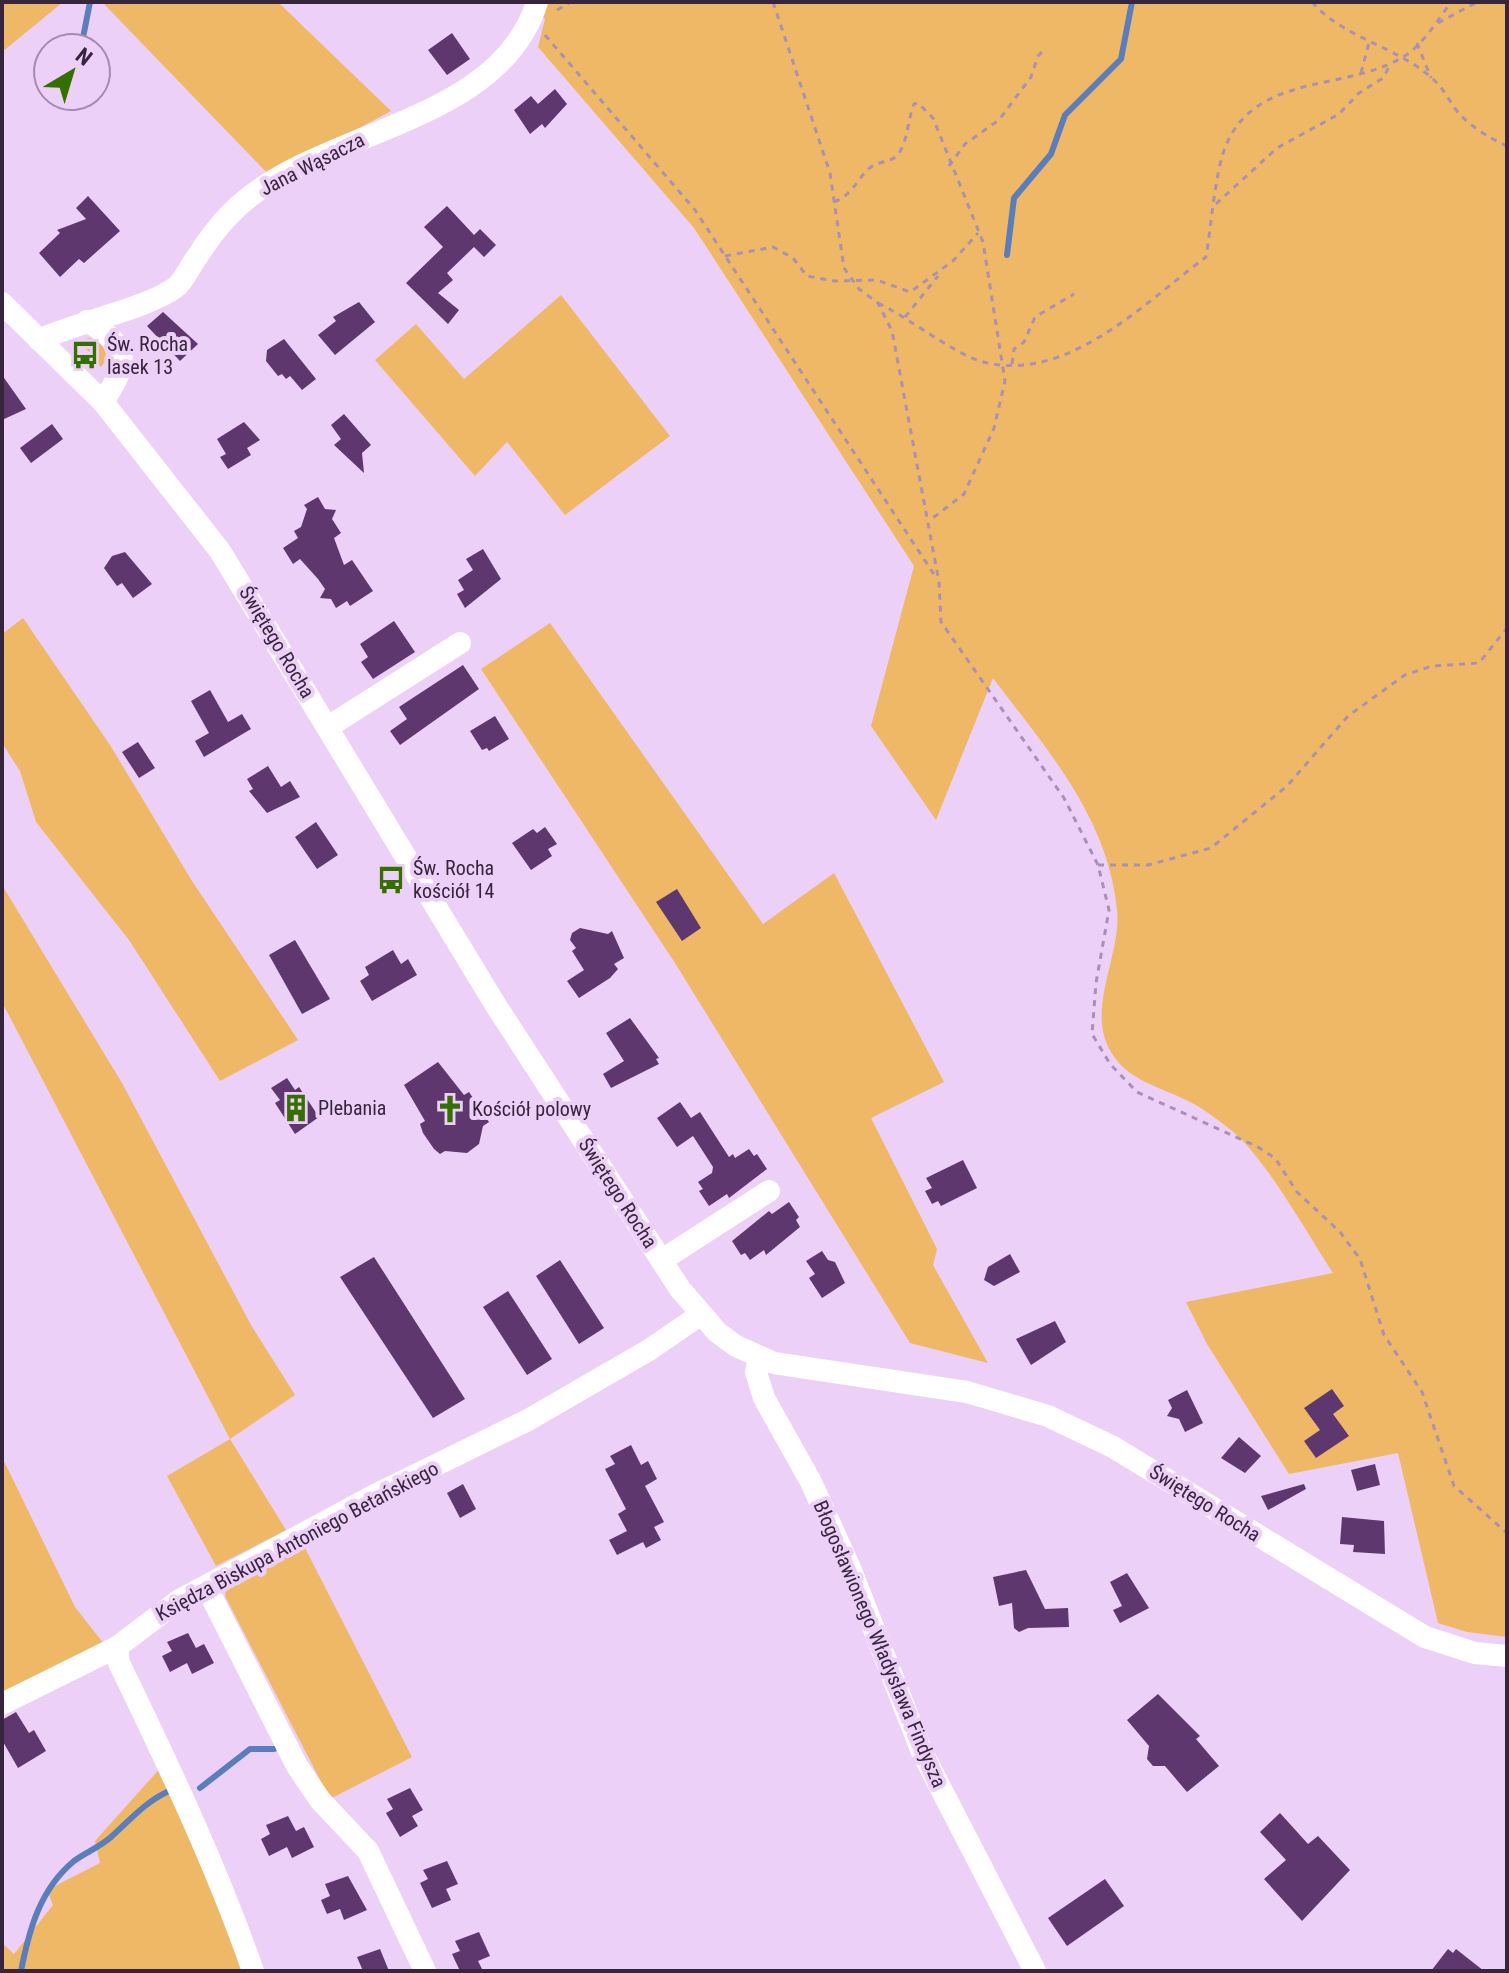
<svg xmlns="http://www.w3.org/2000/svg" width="1509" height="1973" font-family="'Roboto Condensed',sans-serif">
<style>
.green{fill:#efb867}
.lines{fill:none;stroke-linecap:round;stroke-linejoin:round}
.stream{stroke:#5a7dbb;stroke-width:6}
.building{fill:#5f376f}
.path{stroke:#aa91b3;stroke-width:3;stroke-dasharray:6 6;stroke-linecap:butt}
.minor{stroke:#fff;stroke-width:22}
.labels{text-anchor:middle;stroke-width:8;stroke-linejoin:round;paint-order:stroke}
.street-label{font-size:20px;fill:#37253e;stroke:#ecd0f7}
.poi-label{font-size:20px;fill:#37253e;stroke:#ecd0f7;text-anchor:start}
</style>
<rect width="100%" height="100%" fill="#ecd0f7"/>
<g class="green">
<polygon points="2,2 63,2 2,52"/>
<polygon points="102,2 278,2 391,111 270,176"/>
<path d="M524 2H1507V1637L1467 1632 1438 1623 1398 1453 1289 1474 1207 1344 1186 1302 1333 1273C1308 1235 1265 1157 1231 1130 1218 1120 1202 1107 1186 1100 1160 1087 1127 1080 1111 1052 1085 1009 1122 955 1117 910 1108 817 1047 750 993 678L936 820 871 726 914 566 694 228 538 47 545 19Z"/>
<polygon points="561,295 670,436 565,515 507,442 475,476 375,360 416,324 464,379"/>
<path d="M89 338C103 342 112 355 101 367L92 358 94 355 76 342Z"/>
<polygon points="23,618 110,745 192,881 298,1040 220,1081 129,940 36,822 20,771 2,743 2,634"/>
<polygon points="550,623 763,924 834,873 944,1082 871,1118 937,1249 933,1265 988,1363 910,1343 675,963 481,669"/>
<polygon points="2,885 122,1083 251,1325 295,1395 230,1439 286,1530 216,1566 167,1476 230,1439 2,1002"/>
<polygon points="2,1457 75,1607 104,1644 2,1696"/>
<polygon points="304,1546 412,1757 330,1799 225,1596 227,1583"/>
<polygon points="163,1765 244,1971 2,1971 2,1943 14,1954 53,1905 47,1890 100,1863 95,1841"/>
</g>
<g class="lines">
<g class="stream">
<polyline points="81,48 90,2"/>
<polyline points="1007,255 1014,198 1051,154 1065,115 1121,59 1132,2"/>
<polyline points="200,1788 250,1749 274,1749"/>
<path d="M21 1971C29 1930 40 1889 74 1861 86 1852 100 1847 111 1837 130 1820 145 1802 169 1791"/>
</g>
</g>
<g class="building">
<polygon points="452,33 470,59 447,75 428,50"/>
<polygon points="555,89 567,104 545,128 542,124 530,134 514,110 531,96 538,104"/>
<polygon points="88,196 120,231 84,263 79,259 60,277 39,253 60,233 57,230 86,219 76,208"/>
<polygon points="447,206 474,235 480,229 496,245 484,257 474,247 447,273 453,280 438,293 459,310 448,324 406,283 443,247 424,227"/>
<polygon points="359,302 375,322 335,355 318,335 336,321 333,317"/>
<polygon points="163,312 198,344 180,361 147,326"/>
<polygon points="284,339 316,379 302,390 290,376 286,379 282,374 278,376 266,361 267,350"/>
<polygon points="2,375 26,409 2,420"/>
<polygon points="344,414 371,445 362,453 364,473 334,445 341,439 331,425"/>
<polygon points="244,422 260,440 247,448 251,455 228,469 220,457 226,454 217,439"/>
<polygon points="52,424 63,439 31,463 20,448"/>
<polygon points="318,497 325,509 336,510 332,519 341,533 334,538 344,565 352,560 373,591 350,606 347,601 336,608 331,599 320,598 325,589 318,579 300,559 293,564 283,548 298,538 294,531 301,527 307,509 304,505"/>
<polygon points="483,549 501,579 465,608 457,594 464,590 458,580 473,570 466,559"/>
<polygon points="125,552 152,584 133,598 122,583 117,586 104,568 112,556"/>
<polygon points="394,621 415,652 373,679 361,662 368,657 360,644"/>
<polygon points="463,665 479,689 400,745 390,731 407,719 399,707"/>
<polygon points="210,690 228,722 242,714 251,729 204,757 195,741 209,733 191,701"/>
<polygon points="495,716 509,739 489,751 487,748 482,750 470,731"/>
<polygon points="138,742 155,768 139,778 122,752"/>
<polygon points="268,766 281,787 290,781 300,797 267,813 249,791 253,789 247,779"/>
<polygon points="316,822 338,855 317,869 295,837"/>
<polygon points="545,827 557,844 548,849 552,856 531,870 512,843 533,829 537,833"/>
<polygon points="677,889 701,928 682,941 656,902"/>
<polygon points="580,928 608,934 612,931 624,958 614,964 618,969 610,978 579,998 567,981 584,970 572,951 576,948 570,940 572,933"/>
<polygon points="295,940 330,999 302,1014 269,955"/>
<polygon points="393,950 401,964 408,959 417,975 372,1001 360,981 369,975 365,967"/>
<polygon points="630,1018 659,1058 656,1059 659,1064 611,1088 603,1074 624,1061 606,1033"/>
<polygon points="438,1062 464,1095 469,1092 489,1122 483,1126 479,1144 467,1153 445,1151 440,1154 434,1149 423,1133 420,1124 425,1121 404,1085"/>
<polygon points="287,1078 295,1090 299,1087 319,1117 295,1134 275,1103 280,1100 271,1088"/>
<polygon points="680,1102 691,1118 700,1112 729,1157 733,1154 735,1158 749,1149 754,1156 757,1154 767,1169 729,1198 727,1194 709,1206 699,1191 703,1189 698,1182 712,1173 713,1167 693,1136 677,1147 657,1118"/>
<polygon points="963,1160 977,1188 941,1206 938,1201 932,1204 925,1191 932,1188 926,1178"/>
<polygon points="789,1202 799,1217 796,1220 800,1227 766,1255 764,1250 750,1260 745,1253 741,1255 732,1241 769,1211 772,1214"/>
<polygon points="822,1251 828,1260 835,1262 845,1283 822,1298 809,1278 815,1274 806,1261"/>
<polygon points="1010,1254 1020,1272 994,1286 984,1280 988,1267"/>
<polygon points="374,1257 465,1399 433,1418 340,1277"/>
<polygon points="560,1260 604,1328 579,1344 536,1276"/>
<polygon points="508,1291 552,1359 527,1375 483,1307"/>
<polygon points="1055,1321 1066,1342 1031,1365 1016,1339"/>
<polygon points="1332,1389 1344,1406 1333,1414 1349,1436 1316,1458 1304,1441 1320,1430 1304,1408"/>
<polygon points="1187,1390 1203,1423 1185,1432 1179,1419 1167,1416 1172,1408 1168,1400"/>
<polygon points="1239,1437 1261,1456 1245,1473 1221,1458"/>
<polygon points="631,1445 641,1465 648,1461 657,1479 645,1486 664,1522 654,1527 661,1540 646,1548 643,1542 617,1555 609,1540 627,1531 618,1514 626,1509 605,1469 615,1464 610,1456"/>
<polygon points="1375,1464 1380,1485 1357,1491 1351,1470"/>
<polygon points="463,1484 476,1509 460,1518 447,1493"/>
<polygon points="1304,1484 1306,1489 1268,1510 1261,1496"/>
<polygon points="1342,1517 1384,1521 1385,1554 1353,1552 1354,1545 1340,1544"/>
<polygon points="1026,1570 1045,1609 1068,1608 1069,1627 1028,1628 1019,1632 1014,1628 1012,1603 999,1606 993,1577"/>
<polygon points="1127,1573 1149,1608 1120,1623 1113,1610 1122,1606 1110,1582"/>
<polygon points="188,1633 196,1648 204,1644 214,1663 192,1674 187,1663 170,1672 162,1656 172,1651 167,1642"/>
<polygon points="1158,1694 1200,1736 1196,1739 1219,1766 1187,1792 1165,1766 1153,1766 1147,1759 1149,1746 1127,1720"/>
<polygon points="16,1712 29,1733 34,1730 46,1751 18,1768 2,1740 2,1720"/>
<polygon points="410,1788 423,1810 412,1816 418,1826 400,1837 386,1813 393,1809 387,1799"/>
<polygon points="1280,1813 1308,1844 1318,1836 1350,1870 1302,1921 1264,1879 1286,1860 1260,1832"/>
<polygon points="288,1816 296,1831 304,1827 314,1847 292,1858 287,1847 269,1856 261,1839 270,1834 266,1825"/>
<polygon points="447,1861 458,1884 446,1889 451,1900 432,1908 420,1883 428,1879 423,1870"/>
<polygon points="348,1876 367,1910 344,1920 340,1909 327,1914 321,1900 330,1896 325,1884"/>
<polygon points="1105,1879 1124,1906 1067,1946 1048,1918"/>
<polygon points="479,1932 490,1956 478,1961 483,1971 460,1971 452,1954 460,1951 455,1941"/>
<polygon points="380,1949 389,1971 363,1971 357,1957"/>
<polygon points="1448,1949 1453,1953 1456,1949 1484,1971 1431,1971"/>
</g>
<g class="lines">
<g class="path">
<polyline points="773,2 830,173 844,268 859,289 878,303 892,331 939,582 941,622 1064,798 1098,865 1109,910 1096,983 1092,1034 1110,1064 1137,1092 1258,1147 1275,1158 1297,1192 1340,1232 1360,1259 1384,1335 1422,1392 1454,1486 1507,1533"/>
<path d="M1312 2C1345 40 1399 46 1435 81 1444 89 1449 101 1457 111 1468 125 1491 139 1507 146"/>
<polyline points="557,10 571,2"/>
<polyline points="1438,23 1477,2"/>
<polyline points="545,35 695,210 937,579"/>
<polyline points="1417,43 1431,78"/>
<polyline points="1361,73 1369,43"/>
<polyline points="949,166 965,144 999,120 1031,77 1038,56 1044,50"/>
<path d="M834 202C854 194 856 179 871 167 880 160 891 164 899 153 908 140 908 118 914 104L918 103 933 118 983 242 1005 381 994 428 964 494 929 521"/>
<polyline points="1216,204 1277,148 1339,114 1359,93 1383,78 1391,63"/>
<polyline points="725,256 773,247 793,258 807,276 834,281 877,280 910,292 953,261 978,233"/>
<path d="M878 303C909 318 950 351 980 361 1065 386 1144 303 1206 257 1211 228 1215 173 1225 148 1254 72 1345 92 1403 57 1422 46 1438 20 1451 2"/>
<polyline points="905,317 938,276"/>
<polyline points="1012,364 1014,349 1024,342 1035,317 1074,294"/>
<polyline points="1098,865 1148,865 1211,848 1287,786 1348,716 1405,675 1432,666 1479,663 1507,628"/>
</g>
<g class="minor">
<polyline points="2,303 103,402 220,551 495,1004 680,1289 717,1332 736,1346 774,1363 967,1392 1048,1416 1113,1447 1425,1637 1475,1653 1507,1656"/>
<path d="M87 321C132 348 129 361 103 402"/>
<path d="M39 340C76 322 147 309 176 287 184 281 190 266 197 257 211 235 227 214 248 198 335 128 501 120 537 2"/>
<polyline points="328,727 460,643"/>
<polyline points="662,1260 769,1191"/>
<polyline points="759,1358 756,1372 764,1398 811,1482 850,1568 922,1752 1035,1971"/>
<polyline points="206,1586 297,1766 320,1800 368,1851 425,1971"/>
<polyline points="2,1704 117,1647"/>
<path d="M253 1971C216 1865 168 1764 119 1663L117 1647 178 1601 375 1495 528 1420 649 1350 700 1315"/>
</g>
</g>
<defs>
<symbol id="bus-bare" viewBox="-9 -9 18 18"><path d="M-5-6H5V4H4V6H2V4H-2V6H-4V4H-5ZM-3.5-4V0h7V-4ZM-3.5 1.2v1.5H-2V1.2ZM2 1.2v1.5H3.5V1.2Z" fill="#347000" stroke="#ecd0f7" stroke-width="2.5" paint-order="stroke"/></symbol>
<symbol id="building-bare" viewBox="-9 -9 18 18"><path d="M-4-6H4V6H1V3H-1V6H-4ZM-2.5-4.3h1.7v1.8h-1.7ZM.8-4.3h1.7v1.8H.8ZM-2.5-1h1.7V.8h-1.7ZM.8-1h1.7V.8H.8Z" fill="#347000" stroke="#ecd0f7" stroke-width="2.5" paint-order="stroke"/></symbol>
<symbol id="church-bare" viewBox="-9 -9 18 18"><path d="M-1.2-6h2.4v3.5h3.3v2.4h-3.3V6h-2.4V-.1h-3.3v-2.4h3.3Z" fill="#347000" stroke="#ecd0f7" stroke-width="2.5" paint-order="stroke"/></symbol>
</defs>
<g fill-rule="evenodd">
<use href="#bus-bare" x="65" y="335" width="40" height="40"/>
<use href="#bus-bare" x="371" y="860" width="40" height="40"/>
<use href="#building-bare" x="276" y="1088" width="40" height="40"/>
<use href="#church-bare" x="430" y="1089" width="40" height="40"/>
</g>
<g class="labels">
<g class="street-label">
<text transform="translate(312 164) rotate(-27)" y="7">Jana Wąsacza</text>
<text transform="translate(277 642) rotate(59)" y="7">Świętego Rocha</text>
<text transform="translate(618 1193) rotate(57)" y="7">Świętego Rocha</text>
<text transform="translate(1205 1503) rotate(32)" y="7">Świętego Rocha</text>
<text transform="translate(297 1541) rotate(-28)" y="7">Księdza Biskupa Antoniego Betańskiego</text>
<text transform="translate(880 1644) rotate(67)" y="7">Błogosławionego Władysława Findysza</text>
</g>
<g class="poi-label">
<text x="107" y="351">Św. Rocha<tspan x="107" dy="23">lasek 13</tspan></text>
<text x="413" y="875">Św. Rocha<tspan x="413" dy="23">kościół 14</tspan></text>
<text x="318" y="1115">Plebania</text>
<text x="472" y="1116">Kościół polowy</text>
</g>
</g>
<rect width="1509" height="1973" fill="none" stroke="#37253e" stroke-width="8"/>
<g transform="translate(72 72) rotate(38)"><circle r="38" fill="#ecd0f7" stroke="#a48cad" stroke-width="2"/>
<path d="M0-6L14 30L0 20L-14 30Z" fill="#347000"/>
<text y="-12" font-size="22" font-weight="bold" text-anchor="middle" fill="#37253e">N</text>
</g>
</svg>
